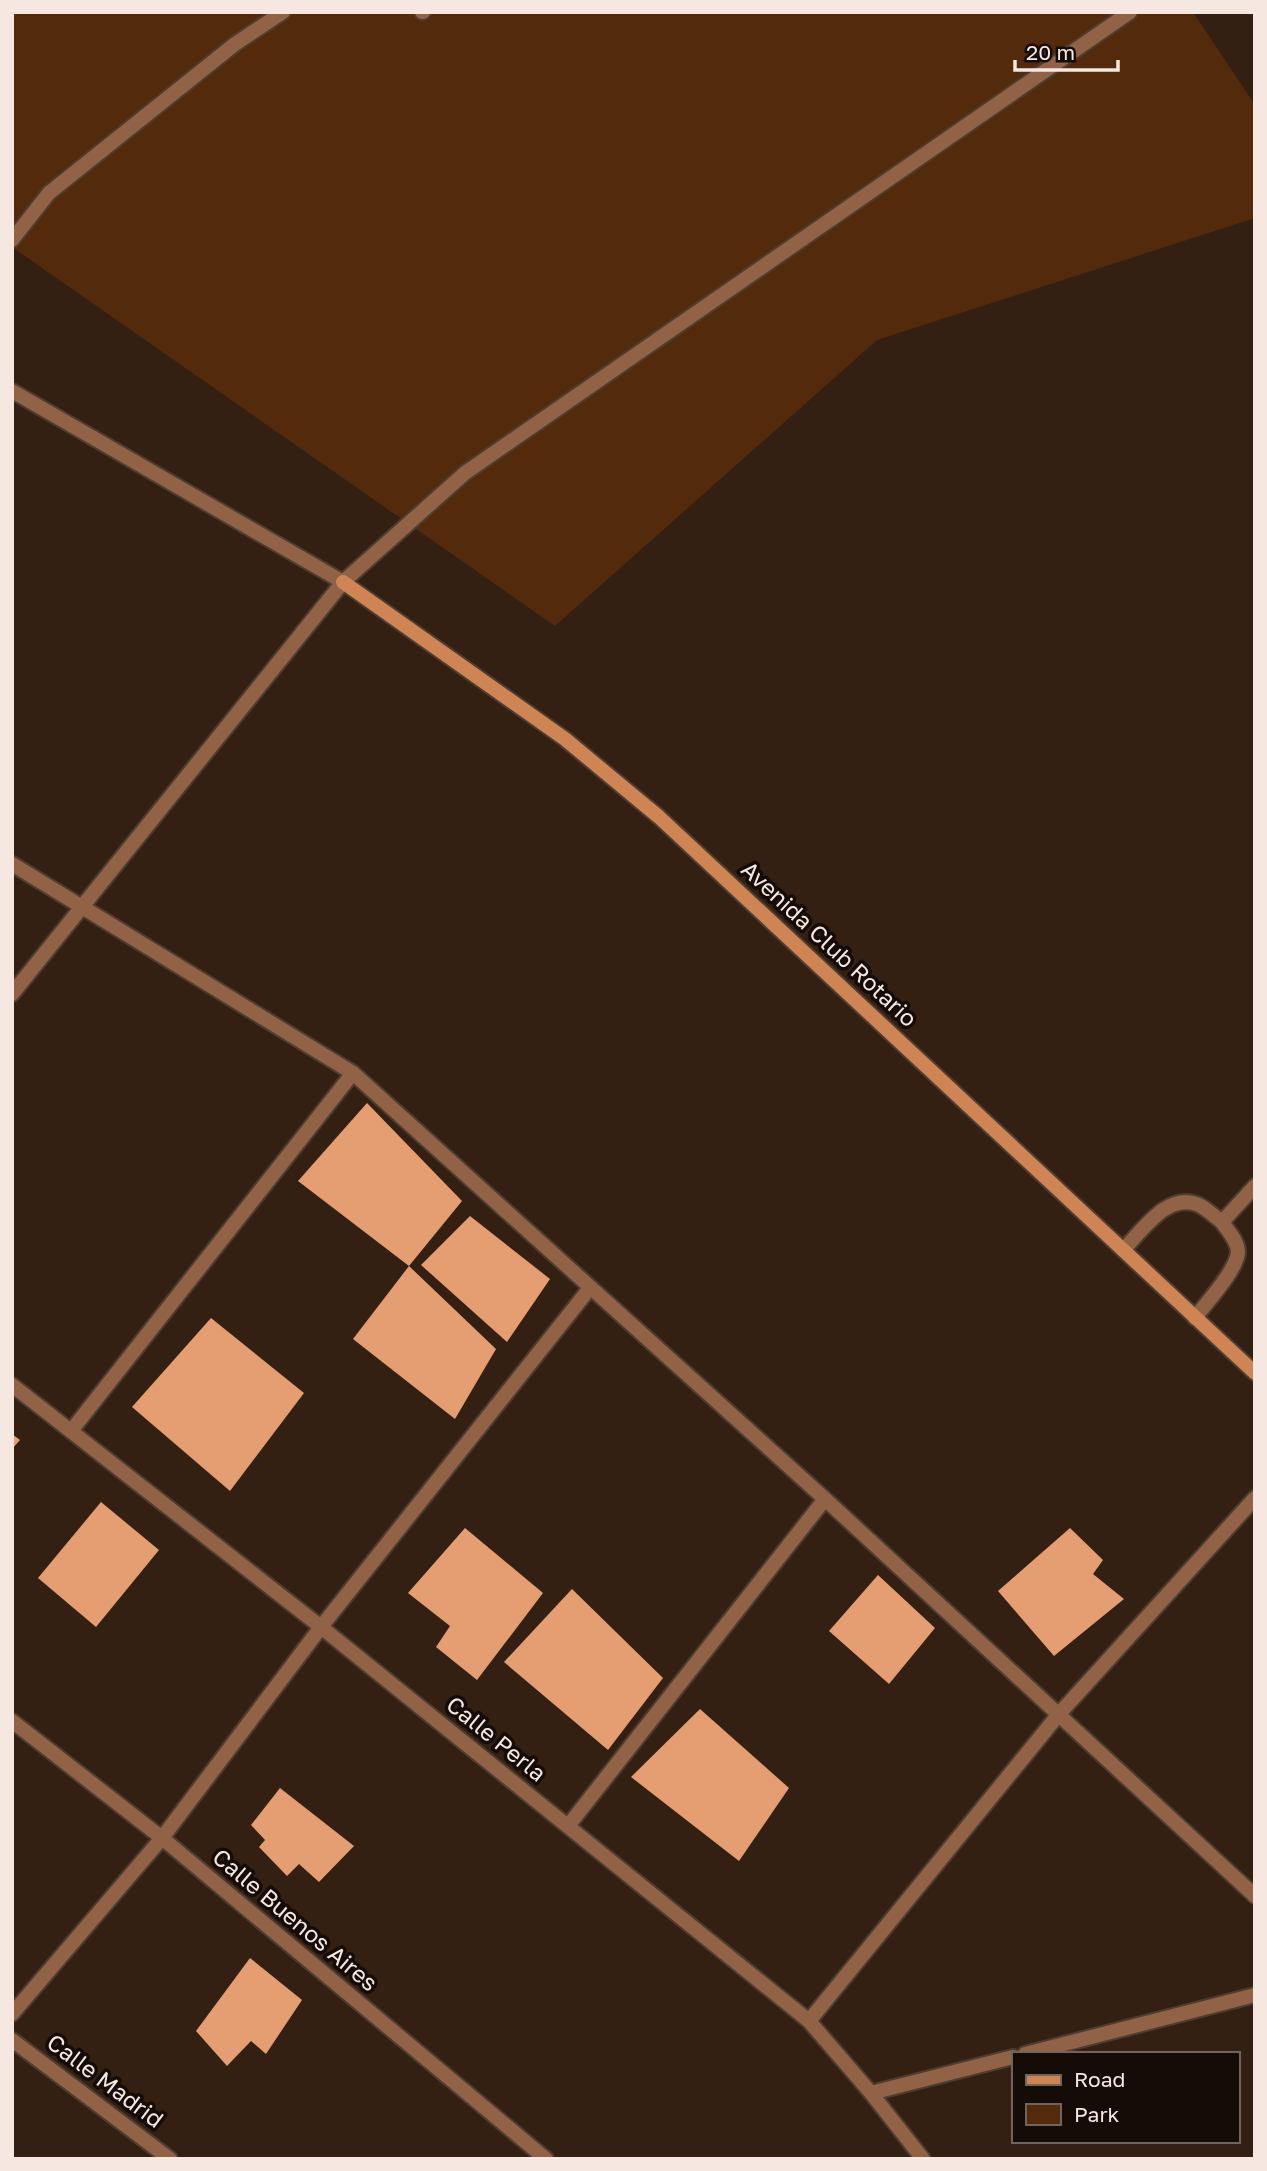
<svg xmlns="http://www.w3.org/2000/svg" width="1267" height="2171" font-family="'Golos Text',sans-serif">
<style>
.green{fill:#532a0b}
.building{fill:#e59e71}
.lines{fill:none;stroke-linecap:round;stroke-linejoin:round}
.service-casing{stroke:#4f3c30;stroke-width:18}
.minor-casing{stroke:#4f3c30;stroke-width:18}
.secondary-casing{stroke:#4f3c30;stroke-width:18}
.service{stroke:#916245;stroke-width:14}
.minor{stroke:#916245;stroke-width:14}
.secondary{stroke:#ce8453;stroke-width:14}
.labels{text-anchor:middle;stroke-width:7;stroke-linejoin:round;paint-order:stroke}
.street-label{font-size:23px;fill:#f6e8e0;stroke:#150c07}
</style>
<rect width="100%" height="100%" fill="#342013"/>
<polygon class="green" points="12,12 1193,12 1255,105 1255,218 877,340 555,626 12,247"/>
<g class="building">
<polygon points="367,1103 462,1201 409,1266 298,1181"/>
<polygon points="470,1216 550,1279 507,1342 421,1265"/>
<polygon points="409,1266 496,1349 455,1419 353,1339"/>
<polygon points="211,1318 304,1393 230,1491 132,1407"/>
<polygon points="12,1434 20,1440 12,1449"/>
<polygon points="101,1502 159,1550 96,1627 38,1578"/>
<polygon points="465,1528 543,1593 477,1680 436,1647 450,1626 408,1593"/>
<polygon points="1070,1528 1103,1560 1093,1574 1124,1599 1054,1656 998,1591"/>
<polygon points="878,1575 935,1628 889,1684 829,1631"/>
<polygon points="572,1589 663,1678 608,1750 504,1662"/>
<polygon points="700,1709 789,1788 739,1861 631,1777"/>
<polygon points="280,1788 354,1846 319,1882 299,1864 287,1876 259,1847 265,1840 251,1825"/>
<polygon points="250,1958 302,2000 266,2054 251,2041 227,2066 196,2031"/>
</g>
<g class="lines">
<defs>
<g id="service">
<polyline points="422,12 423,12"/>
<polyline points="12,240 49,193 235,44 283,12"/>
<polyline points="343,582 465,473 1130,12"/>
</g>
<g id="minor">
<polyline points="12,391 343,582 12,994"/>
<polyline points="12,864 353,1073 825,1499 1255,1896"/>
<path d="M1123 1250C1143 1230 1168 1191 1199 1205 1207 1209 1215 1217 1222 1222"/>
<path d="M1195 1318C1206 1303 1237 1270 1238 1252 1238 1241 1228 1231 1222 1222L1255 1186"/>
<polyline points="12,1385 321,1627 809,2021 871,2093 923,2159"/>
<polyline points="71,1431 353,1073"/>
<polyline points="12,1721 162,1838 546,2159"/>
<polyline points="568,1826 825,1499"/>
<polyline points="12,2014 162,1838 321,1627 590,1288"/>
<polyline points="809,2021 1059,1714 1255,1498"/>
<polyline points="12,2040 170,2159"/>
<polyline points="1025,2054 1255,1995"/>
<polyline points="871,2093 1013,2057"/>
</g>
<polyline id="secondary" points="343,582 565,739 659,817 1255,1373"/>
</defs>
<use href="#service" class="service-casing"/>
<use href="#minor" class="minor-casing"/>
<use href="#secondary" class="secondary-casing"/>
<use href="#service" class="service"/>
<use href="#minor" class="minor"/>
<use href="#secondary" class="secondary"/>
</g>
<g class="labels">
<g class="street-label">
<text transform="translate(829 944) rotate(43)" y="8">Avenida Club Rotario</text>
<text transform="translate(496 1739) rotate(39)" y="8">Calle Perla</text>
<text transform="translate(295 1920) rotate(40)" y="8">Calle Buenos Aires</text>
<text transform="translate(105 2081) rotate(37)" y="8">Calle Madrid</text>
</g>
</g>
<rect width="1267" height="2171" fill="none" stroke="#f6e8e0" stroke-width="28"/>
<rect x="1012" y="2052" width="228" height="91" fill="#150c07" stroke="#6f645e" stroke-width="2"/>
<rect x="1026" y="2075" width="35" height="10" fill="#ce8453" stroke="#6f645e" stroke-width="2"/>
<text x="1074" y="2087" font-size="21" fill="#f6e8e0">Road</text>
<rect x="1026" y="2104" width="35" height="21" fill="#532a0b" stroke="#6f645e" stroke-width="2"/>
<text x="1074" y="2122" font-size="21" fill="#f6e8e0">Park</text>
<path d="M1015 60v10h103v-10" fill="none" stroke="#f6e8e0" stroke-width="3.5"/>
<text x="1026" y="60" font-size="21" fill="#f6e8e0" stroke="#150c07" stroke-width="5" paint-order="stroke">20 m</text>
</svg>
